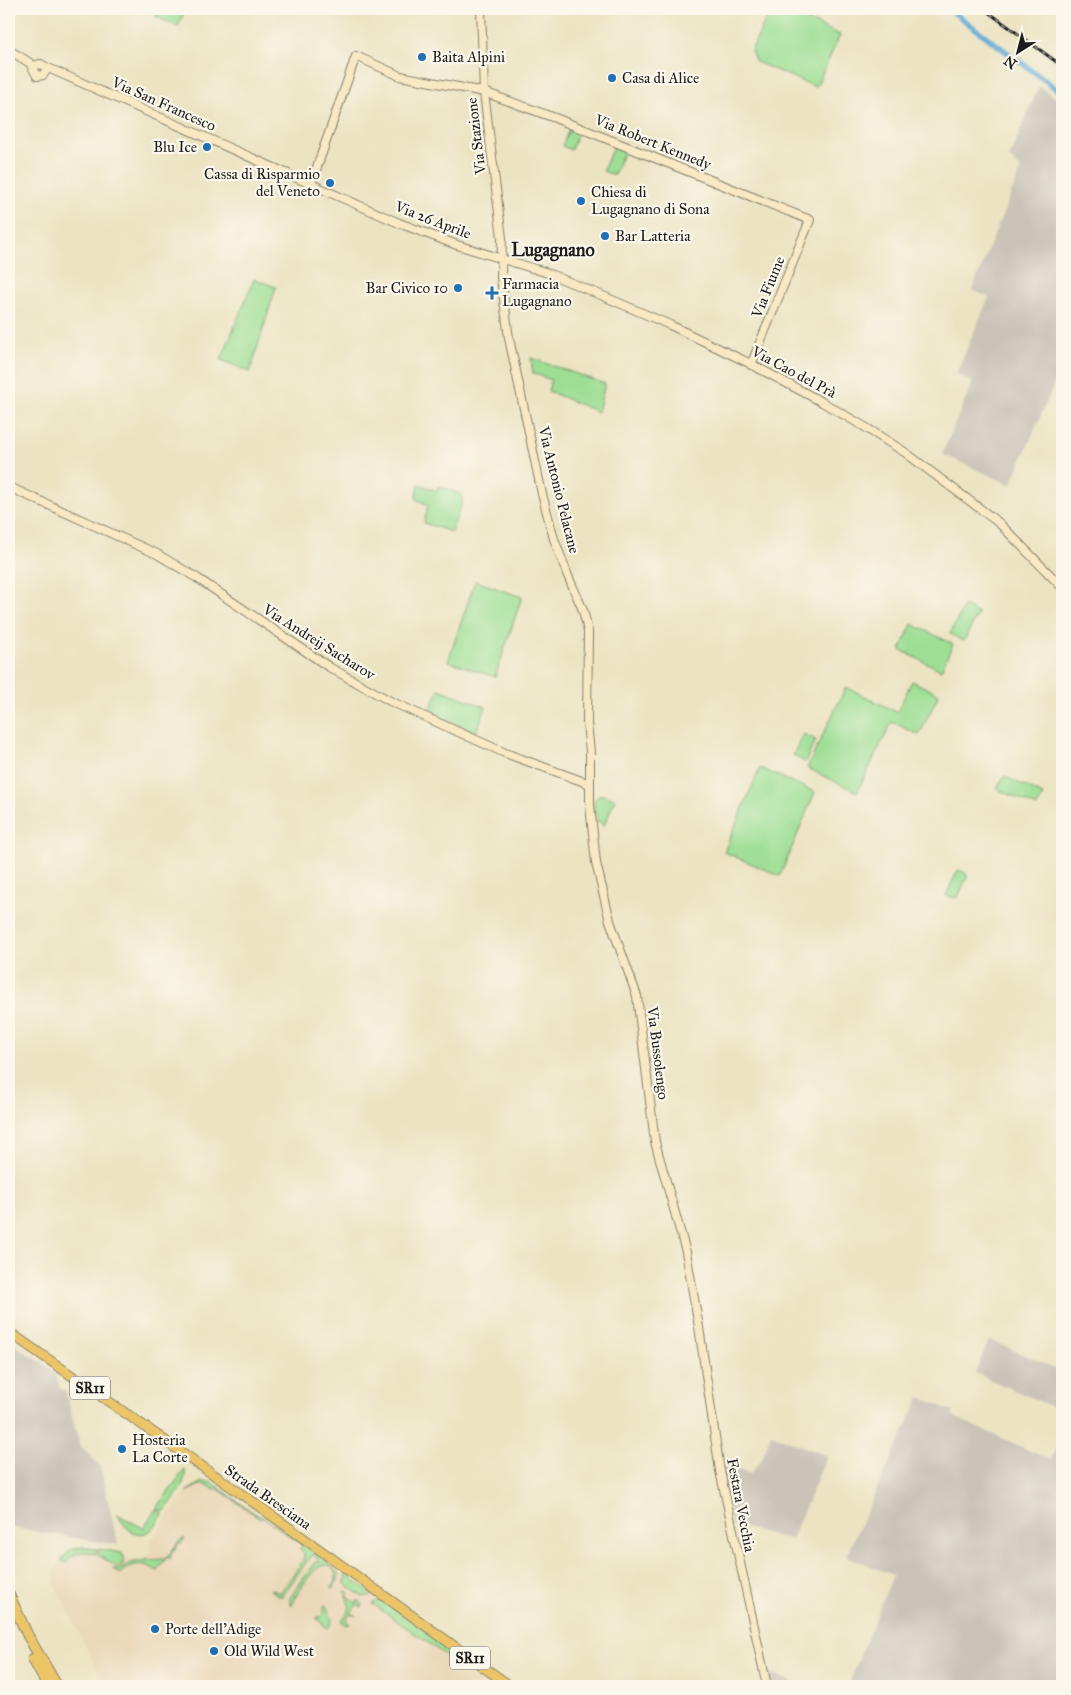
<svg xmlns="http://www.w3.org/2000/svg" width="1071" height="1695" font-family="'IM FELL Great Primer',serif">
<style>
.built{fill:#ebd8ba}
.industrial{fill:#cbc3b8}
.green{fill:#9dde94;stroke:#5c7d58}
.lines{fill:none;stroke-linecap:round;stroke-linejoin:round}
.canal{stroke:#5aa6d3;stroke-width:5.5}
.secondary-casing{stroke:#84806e;stroke-width:10}
.primary-casing{stroke:#84806e;stroke-width:11}
.highway-casing{stroke:#84806e;stroke-width:12}
.secondary{stroke:#f8e8c3;stroke-width:8}
.primary{stroke:#edc569;stroke-width:9}
.highway{stroke:#edc569;stroke-width:10}
.rail-casing{stroke:#1c1c1c;stroke-width:3}
.rail{stroke:#fbf7ec;stroke-width:1;stroke-dasharray:4;stroke-linecap:butt}
.poi-dot{fill:#1f6fb2;stroke:#fbf7ec;stroke-width:2}
.labels{text-anchor:middle;stroke-width:4.5;stroke-linejoin:round;paint-order:stroke}
.shield{fill:#fbf7ec;stroke:#5f5e5a;stroke-width:1}
.shield-label{font-size:14px;font-weight:bold;fill:#1c1c1c}
.poi-label{font-size:15px;fill:#1c1c1c;stroke:#fbf7ec;text-anchor:start}
.street-label{font-size:15px;fill:#1c1c1c;stroke:#fbf7ec}
.quarter-label{font-size:18px;font-weight:bold;fill:#1c1c1c;stroke:#fbf7ec}
</style>
<rect width="100%" height="100%" fill="#fbf7ec"/>
<filter id="ink" filterUnits="userSpaceOnUse"><feTurbulence type="fractalNoise" baseFrequency=".02" numOctaves="2"/><feDisplacementMap in="SourceGraphic" scale="10" xChannelSelector="R" yChannelSelector="G"/><feConvolveMatrix kernelMatrix="1 2 1 2 8 2 1 2 1" color-interpolation-filters="sRGB"/></filter>
<filter id="wash" filterUnits="userSpaceOnUse"><feTurbulence type="fractalNoise" baseFrequency=".0096" numOctaves="4" result="noise"/><feDisplacementMap in="SourceGraphic" scale="20" xChannelSelector="R" yChannelSelector="G"/><feGaussianBlur stdDeviation="1.12" result="paint"/><feColorMatrix in="noise" values="0 0 0 0 0 0 0 0 0 0 0 0 0 0 0 0 0 1.4 0 .05"/><feComposite in="paint" operator="in"/></filter>
<g filter="url(#wash)">
<rect width="100%" height="100%" fill="#ebe3c1"/>
<polygon class="built" points="201,1482 209,1482 214,1484 251,1511 278,1526 504,1686 108,1686 96,1667 55,1585 55,1571 63,1558 70,1550 77,1547 121,1553 132,1562 137,1563 141,1561 150,1553 150,1542 186,1492"/>
<g class="industrial">
<polygon points="1039,86 1062,103 1062,365 1011,485 942,454 973,382 956,374 989,297 972,290 1021,169 1009,158"/>
<polygon points="989,1340 1062,1371 1062,1411 975,1373"/>
<polygon points="9,1341 55,1372 60,1389 65,1390 80,1446 100,1466 118,1545 9,1527"/>
<polygon points="920,1397 954,1412 952,1416 1051,1460 1062,1433 1062,1686 848,1686 893,1575 846,1556"/>
<polygon points="771,1434 827,1456 791,1540 732,1524 721,1462 750,1474 762,1458"/>
<polygon points="766,1671 801,1686 769,1686"/>
</g>
<g class="green">
<polygon points="158,9 181,9 185,10 178,27 155,16"/>
<polygon points="771,9 810,9 805,19 840,35 816,87 756,62 751,51"/>
<polygon points="569,129 578,133 571,150 562,146"/>
<polygon points="613,147 624,151 614,175 603,171"/>
<polygon points="254,279 276,287 250,372 221,360"/>
<polygon points="531,358 605,384 598,412 548,391 551,380 533,373"/>
<polygon points="419,484 437,491 438,486 459,493 462,496 462,503 451,532 424,523 428,505 416,499"/>
<polygon points="475,581 522,597 495,677 448,661"/>
<polygon points="964,606 978,613 964,641 950,634"/>
<polygon points="912,624 953,644 941,670 900,650"/>
<polygon points="912,681 939,694 919,735 892,722 857,792 807,768 846,687 897,712"/>
<polygon points="439,689 486,707 476,732 429,713"/>
<polygon points="803,734 816,740 805,762 793,755"/>
<polygon points="760,768 815,792 780,876 724,852"/>
<polygon points="1004,776 1043,795 1037,807 997,789"/>
<path d="M599 795H603L615 799 604 826C594 819 594 811 594 800Z"/>
<polygon points="958,870 966,873 967,877 958,897 954,898 946,895"/>
<path d="M185 1469C187 1484 173 1500 164 1512L157 1508Z"/>
<path d="M201 1482H209L214 1484 251 1511 278 1526 315 1551 339 1574 338 1580 332 1589 331 1588 336 1582C336 1576 336 1571 331 1567 327 1565 323 1565 319 1567 311 1571 294 1597 292 1606L290 1604V1598L315 1562 320 1561 312 1554 282 1596H279L270 1590 271 1589 280 1593 304 1559V1553L300 1549 302 1545 263 1517 261 1519 217 1488 215 1490C202 1481 198 1486 186 1492Z"/>
<path d="M156 1509 163 1514C159 1519 156 1527 150 1531 136 1540 123 1526 117 1514L143 1528Z"/>
<path d="M185 1538 181 1544 179 1543 170 1556 171 1557 170 1559 167 1557 157 1571C144 1561 131 1563 120 1574L113 1569H121L130 1563 145 1560 164 1559 168 1556 179 1541Z"/>
<path d="M82 1547 97 1549 96 1554C81 1550 76 1551 66 1563L61 1560 70 1550Z"/>
<polygon points="99,1549 122,1553 124,1558 123,1564 117,1567 98,1555"/>
<polygon points="346,1574 373,1595 363,1597 345,1584"/>
<polygon points="346,1591 349,1593 347,1596 356,1603 358,1600 362,1604 362,1607 357,1604 351,1613 356,1616 350,1614 346,1621 350,1624 345,1625 342,1621 350,1608 345,1592"/>
<polygon points="377,1601 385,1602 452,1650 465,1669 373,1604"/>
<polygon points="325,1605 326,1605 332,1620 330,1626 327,1628 317,1619 317,1616 320,1618 325,1611 322,1609"/>
<polygon points="461,1655 504,1686 495,1686 468,1667"/>
</g>
<g class="lines">
<polyline class="canal" points="949,9 1062,93"/>
</g>
</g>
<g filter="url(#ink)">
<g class="lines">
<defs>
<g id="secondary">
<polyline points="481,9 484,92 502,238 501,278 509,338 542,494 554,539 568,576 583,610 588,631 587,723 590,752 590,805 596,863 610,921 637,996 655,1142 686,1252 699,1327 720,1471 767,1686"/>
<polyline points="9,50 30,63 37,76 43,75 46,71 46,67 41,64 36,65 34,69"/>
<polyline points="46,67 399,223 457,245 545,272 603,296 670,325 749,363 822,402 865,427 906,453 999,523 1062,587"/>
<polyline points="311,184 356,56 400,76 484,92 555,118 810,220 751,365"/>
<polyline points="9,487 157,554 197,578 329,667 390,701 505,753 590,784"/>
</g>
<polyline id="primary" points="9,1332 253,1502 510,1686"/>
<g id="highway">
<polyline points="9,1595 28,1636 57,1686"/>
<polyline points="33,1659 48,1686"/>
</g>
</defs>
<use href="#secondary" class="secondary-casing"/>
<use href="#primary" class="primary-casing"/>
<use href="#highway" class="highway-casing"/>
<use href="#secondary" class="secondary"/>
<use href="#primary" class="primary"/>
<use href="#highway" class="highway"/>
<defs>
<polyline id="rail" points="984,9 1062,66"/>
</defs>
<use href="#rail" class="rail-casing"/>
<use href="#rail" class="rail"/>
</g>
</g>
<g class="poi-dot">
<circle cx="422" cy="57" r="5"/>
<circle cx="612" cy="78" r="5"/>
<circle cx="207" cy="147" r="5"/>
<circle cx="330" cy="183" r="5"/>
<circle cx="581" cy="201" r="5"/>
<circle cx="605" cy="236" r="5"/>
<circle cx="458" cy="288" r="5"/>
<path d="M489.5 285.5h5v5h5v5h-5v5h-5v-5h-5v-5h5z"/>
<circle cx="122" cy="1449" r="5"/>
<circle cx="155" cy="1629" r="5"/>
<circle cx="214" cy="1651" r="5"/>
</g>
<g class="labels">
<g class="shield">
<rect x="70" y="1376.5" width="40" height="23" rx="4"/>
<rect x="450" y="1646.5" width="40" height="23" rx="4"/>
</g>
<g class="shield-label">
<text x="90" y="1393">SR11</text>
<text x="470" y="1663">SR11</text>
</g>
<g class="poi-label">
<text x="432" y="62">Baita Alpini</text>
<text x="622" y="83">Casa di Alice</text>
<text x="197" y="152" text-anchor="end">Blu Ice</text>
<text x="320" y="179" text-anchor="end">Cassa di Risparmio<tspan x="320" dy="17">del Veneto</tspan></text>
<text x="591" y="197">Chiesa di<tspan x="591" dy="17">Lugagnano di Sona</tspan></text>
<text x="615" y="241">Bar Latteria</text>
<text x="502" y="289">Farmacia<tspan x="502" dy="17">Lugagnano</tspan></text>
<text x="448" y="293" text-anchor="end">Bar Civico 10</text>
<text x="132" y="1445">Hosteria<tspan x="132" dy="17">La Corte</tspan></text>
<text x="165" y="1634">Porte dell'Adige</text>
<text x="224" y="1656">Old Wild West</text>
</g>
<g class="street-label">
<text transform="translate(164 104) rotate(24)" y="5">Via San Francesco</text>
<text transform="translate(476 136) rotate(-97)" y="5">Via Stazione</text>
<text transform="translate(653 142) rotate(22)" y="5">Via Robert Kennedy</text>
<text transform="translate(433 220) rotate(21)" y="5">Via 26 Aprile</text>
<text transform="translate(768 287) rotate(-68)" y="5">Via Fiume</text>
<text transform="translate(794 372) rotate(28)" y="5">Via Cao del Prà</text>
<text transform="translate(559 490) rotate(76)" y="5">Via Antonio Pelacane</text>
<text transform="translate(319 642) rotate(32)" y="5">Via Andreij Sacharov</text>
<text transform="translate(658 1053) rotate(83)" y="5">Via Bussolengo</text>
<text transform="translate(268 1497) rotate(35)" y="5">Strada Bresciana</text>
<text transform="translate(741 1505) rotate(79)" y="5">Festara Vecchia</text>
</g>
<g class="quarter-label">
<text x="553" y="256">Lugagnano</text>
</g>
</g>
<rect width="1071" height="1695" fill="none" stroke="#fbf7ec" stroke-width="30"/>
<g transform="translate(1018 52) rotate(216)" stroke="#fbf7ec" stroke-width="4" paint-order="stroke">
<path d="M0-4L9 19L0 12L-9 19Z" fill="#1c1c1c"/>
<text y="-8" font-size="14" font-weight="bold" text-anchor="middle" fill="#1c1c1c">N</text>
</g>
</svg>
